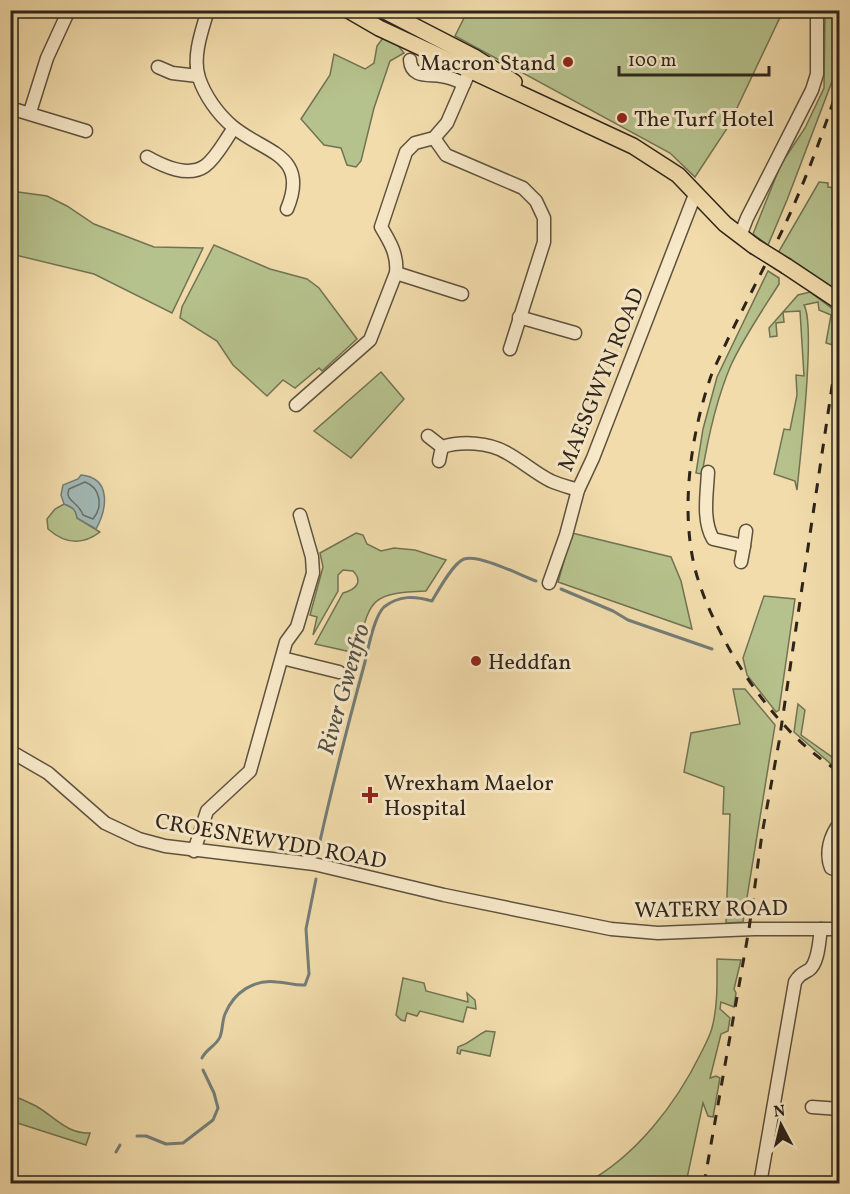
<svg xmlns="http://www.w3.org/2000/svg" width="850" height="1194" font-family="Vollkorn,serif">
<style>
.green{fill:#b6c28d;stroke:#727354;stroke-width:1.5}
.water{fill:#a2b8b6;stroke:#737d78;stroke-width:1.5}
.lines{fill:none;stroke-linecap:round;stroke-linejoin:round}
.shore{stroke:#686e68;stroke-width:1.5}
.stream{stroke:#737d78;stroke-width:3}
.minor-casing{stroke:#5e523e;stroke-width:15}
.major-casing{stroke:#2d241a;stroke-width:18}
.minor{stroke:#f7e8c8;stroke-width:12}
.major{stroke:#f2dcab;stroke-width:15}
.rail{stroke:#2d241a;stroke-width:3;stroke-dasharray:10 10;stroke-linecap:butt}
.major-bridge-casing{stroke:#2d241a;stroke-width:18;stroke-linecap:butt}
.major-bridge{stroke:#f2dcab;stroke-width:15}
.poi-dot{fill:#8f2418;stroke:#f7e8c8;stroke-width:2}
.labels{text-anchor:middle;stroke-width:6;stroke-linejoin:round;paint-order:stroke}
.poi-label{font-size:22px;fill:#2d241a;stroke:#f7e8c8;text-anchor:start}
.street-label{font-size:22px;fill:#2d241a;stroke:#f7e8c8}
.water-label{font-size:24px;font-style:italic;fill:#505049;stroke:#f7e8c8}
</style>
<rect width="100%" height="100%" fill="#f2dcab"/>
<filter id="stains"><feTurbulence type="fractalNoise" baseFrequency=".00333" numOctaves="4"/><feColorMatrix values="0 0 0 0 .2 0 0 0 0 .09 0 0 0 0 .02 0 0 0 .5 -.17"/></filter>
<radialGradient id="worn" r=".72"><stop offset=".6" stop-color="#630" stop-opacity="0"/><stop offset="1" stop-color="#630" stop-opacity=".3"/></radialGradient>
<g class="green">
<polygon points="468,10 783,10 783,11 728,127 695,177 670,153 455,36"/>
<polygon points="825,11 839,11 839,63 787,200 768,245 753,234 781,164 805,128 824,88"/>
<polygon points="383,38 396,43 404,53 390,61 374,108 361,161 356,167 347,165 341,148 324,145 301,119 330,75 334,54 365,69 374,63 377,46"/>
<polygon points="819,182 828,183 828,187 836,188 832,224 839,293 778,253"/>
<polygon points="11,191 47,196 67,206 94,224 154,247 203,248 172,313 94,274 11,254"/>
<polygon points="214,245 270,269 307,279 319,288 357,339 322,371 319,368 295,388 283,380 267,396 233,365 217,341 180,318 182,307"/>
<path d="M768 271 779 278V284C762 311 744 337 731 365 716 400 708 437 702 474L696 473 703 429 717 377Z"/>
<path d="M810 292 838 313 833 345 826 343 831 315 819 310 818 302 804 305C816 325 800 459 797 490L795 481 774 474 784 429 790 430 797 395 796 375 804 376 800 311 783 312 784 322 776 323 777 336 770 337 769 328 798 295Z"/>
<polygon points="381,372 404,399 351,458 314,431"/>
<path d="M64 504C72 507 76 509 77 518L100 532C83 545 65 544 48 529L47 519 55 509Z"/>
<path d="M356 533 363 535 367 544 381 551 394 548 415 550 446 560 426 591C367 593 371 601 356 653L315 644 343 593C355 590 364 582 353 571L343 570 338 575V591L313 635 317 617 310 615 323 567 320 553Z"/>
<polygon points="572,533 671,557 681,581 692,629 558,582"/>
<polygon points="764,596 795,599 779,710 776,712 747,675 743,658"/>
<polygon points="733,689 745,689 775,725 743,922 726,923 730,814 723,814 724,787 684,772 691,733 740,724"/>
<polygon points="798,704 805,710 801,735 839,762 839,771 794,732"/>
<path d="M717 959 741 960 734 989 736 993 734 1007 721 1002 720 1009 730 1018 728 1031 721 1034 710 1078 716 1076 720 1078 713 1117 708 1116 703 1103 686 1183H586C636 1156 676 1104 701 1053 705 1045 710 1036 712 1028 718 1005 717 982 717 959Z"/>
<polygon points="403,978 424,983 426,991 468,1002 467,993 475,1000 476,1009 467,1007 463,1022 420,1011 417,1016 407,1013 405,1021 401,1020 396,1015"/>
<path d="M486 1031 495 1032 490 1056 461 1050 460 1054 457 1053 458 1047C472 1042 474 1037 486 1031Z"/>
<path d="M11 1095C19 1098 28 1102 36 1106 55 1117 67 1134 90 1133L86 1145 11 1121Z"/>
</g>
<path class="water" d="M81 475C112 478 107 509 96 529L77 518C76 509 72 507 64 504L61 495 63 485 78 479Z"/>
<g class="lines">
<path class="shore" d="M85 482C101 488 103 507 93 519L83 515C79 502 64 501 69 489Z"/>
<g class="stream">
<polyline points="561,589 613,611 628,620 712,649"/>
<path d="M318 850C332 787 348 724 365 662 368 649 374 616 384 607 399 595 415 596 432 601 438 591 453 563 464 559 479 554 520 575 536 581"/>
<path d="M202 1058C206 1049 216 1046 220 1037 223 1029 222 1021 225 1014 234 992 254 979 277 982 287 982 295 986 305 985L309 974 306 929 316 879"/>
<polyline points="137,1136 146,1136 166,1144 183,1143 213,1120 218,1108 214,1093 203,1070"/>
<polyline points="116,1152 120,1145"/>
</g>
<defs>
<g id="minor">
<path d="M208 10C202 30 192 57 199 78 205 96 218 114 232 126 264 153 310 154 287 209"/>
<path d="M410 60C411 78 428 74 441 76 449 77 457 80 464 84"/>
<polyline points="158,67 172,73 198,76"/>
<polyline points="10,108 86,131"/>
<polyline points="30,112 47,58 69,10"/>
<polyline points="434,138 446,155 523,188 536,201 544,218 544,242 510,349"/>
<path d="M147 157C163 166 188 178 205 166 217 157 225 140 234 128"/>
<polyline points="740,236 747,218 812,90 817,74 817,10"/>
<polyline points="396,273 462,294"/>
<polyline points="519,317 575,333"/>
<path d="M296 405 370 340 396 273C398 255 390 242 381 227L406 152 415 143 434 138 447 123 470 70"/>
<path d="M428 436 442 447C461 441 489 442 507 453 522 461 535 473 551 481 560 485 569 487 578 490"/>
<polyline points="439,461 442,447"/>
<path d="M708 472C707 494 702 520 713 539L744 546 746 531"/>
<polyline points="741,562 744,546"/>
<polyline points="549,583 566,535 578,490 593,458 696,192"/>
<polyline points="282,658 339,672"/>
<polyline points="10,751 48,773 105,823 139,839 165,846 314,864 444,895 611,929 658,933 754,929 840,929"/>
<path d="M840 823C830 835 825 853 831 868L840 871"/>
<polyline points="194,851 207,811 250,771 286,642 297,627 313,573 312,557 300,515"/>
<polyline points="812,1107 840,1109"/>
<path d="M760 1184 795 982C799 975 802 974 809 970 819 962 819 940 821 929"/>
</g>
<g id="major">
<polyline points="348,10 379,28 633,146 678,175 725,224 754,246"/>
<polyline points="383,10 476,58 514,82"/>
<polyline points="786,266 840,302"/>
</g>
</defs>
<use href="#minor" class="minor-casing"/>
<use href="#major" class="major-casing"/>
<use href="#minor" class="minor"/>
<use href="#major" class="major"/>
<g class="rail">
<path d="M840 81C824 131 805 182 783 229 765 266 746 302 728 339 722 352 716 364 711 376 691 434 680 508 695 569 703 599 716 625 731 652 758 698 794 744 840 772"/>
<polyline points="840,204 840,252"/>
<polyline points="704,1184 749,929 762,834 779,742 840,333"/>
</g>
<defs>
<polyline id="major-bridge" points="754,246 786,266"/>
</defs>
<use href="#major-bridge" class="major-bridge-casing"/>
<use href="#major-bridge" class="major-bridge"/>
</g>
<g class="poi-dot">
<circle cx="568" cy="62" r="6"/>
<circle cx="622" cy="118" r="6"/>
<circle cx="476" cy="661" r="6"/>
<path d="M367 786h6v6h6v6h-6v6h-6v-6h-6v-6h6z"/>
</g>
<g class="labels">
<g class="poi-label">
<text x="556" y="70" text-anchor="end">Macron Stand</text>
<text x="634" y="126">The Turf Hotel</text>
<text x="488" y="669">Heddfan</text>
<text x="384" y="790">Wrexham Maelor<tspan x="384" dy="25">Hospital</tspan></text>
</g>
<g class="street-label">
<text transform="translate(600 379) rotate(-68)" y="8">MAESGWYN ROAD</text>
<text transform="translate(271 840) rotate(10)" y="8">CROESNEWYDD ROAD</text>
<text transform="translate(711 908) rotate(-1)" y="8">WATERY ROAD</text>
</g>
<g class="water-label">
<text transform="translate(343 689) rotate(-74)" y="8">River Gwenfro</text>
</g>
</g>
<rect width="850" height="1194" fill="none" stroke="#f2dcab" stroke-width="36"/>
<rect x="12" y="12" width="826" height="1170" fill="none" stroke="#2d241a" stroke-width="3"/>
<rect x="18" y="18" width="814" height="1158" fill="none" stroke="#2d241a" stroke-width="1.5"/>
<g transform="translate(781 1125) rotate(353)" stroke="#f7e8c8" stroke-width="4.5" paint-order="stroke">
<path d="M0-4.5L10 22L0 15L-10 22Z" fill="#2d241a"/>
<text y="-9" font-size="16" font-weight="bold" text-anchor="middle" fill="#2d241a">N</text>
</g>
<path d="M619 66v9h150v-9" fill="none" stroke="#2d241a" stroke-width="3"/>
<text x="628" y="66" font-size="18" fill="#2d241a" stroke="#f7e8c8" stroke-width="4.5" paint-order="stroke">100 m</text>
<rect width="100%" height="100%" filter="url(#stains)"/>
<rect width="100%" height="100%" fill="url(#worn)"/>
</svg>
